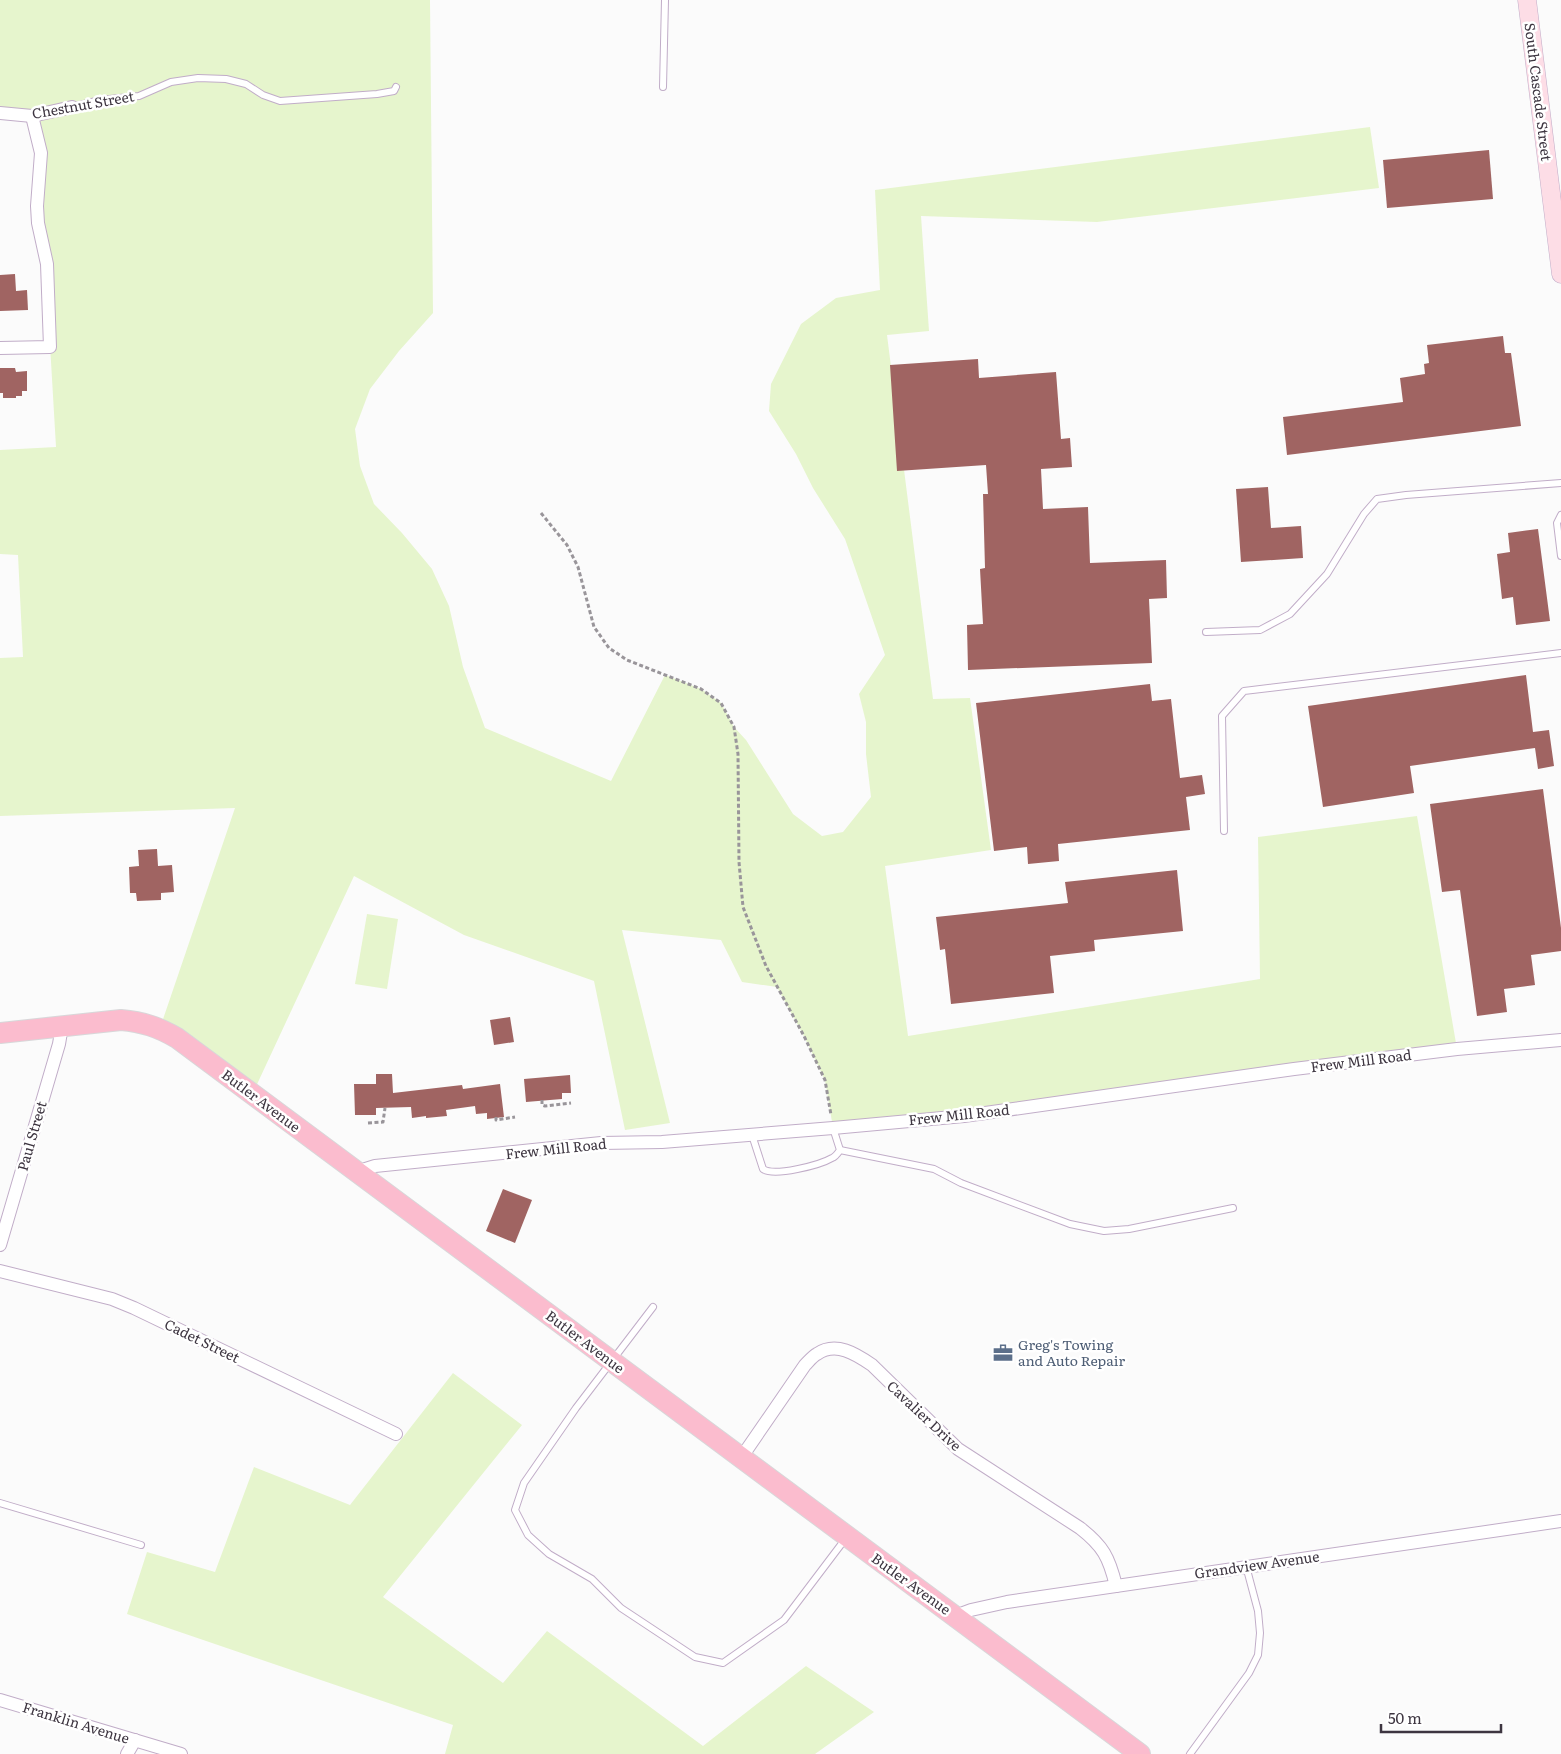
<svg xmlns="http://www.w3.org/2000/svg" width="1561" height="1754" font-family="Literata,serif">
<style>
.green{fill:#e6f5cd}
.building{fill:#a06462}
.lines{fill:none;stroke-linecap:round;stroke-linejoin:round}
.lane-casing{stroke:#c1adc8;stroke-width:8}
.street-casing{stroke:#c1adc8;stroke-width:14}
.secondary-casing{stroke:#c1adc8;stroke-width:19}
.primary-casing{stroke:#d8d7d9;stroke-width:22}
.path{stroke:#99959a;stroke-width:3;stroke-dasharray:4 2.5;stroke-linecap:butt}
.lane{stroke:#fff;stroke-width:6}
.street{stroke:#fff;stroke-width:12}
.secondary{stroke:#fddde6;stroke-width:18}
.primary{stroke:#fbbcce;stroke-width:20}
.labels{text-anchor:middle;stroke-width:5;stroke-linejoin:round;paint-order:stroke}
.street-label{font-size:14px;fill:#3d3540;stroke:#fff}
.service-label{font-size:14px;fill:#4e5e75;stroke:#fff;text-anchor:start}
</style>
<rect width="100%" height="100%" fill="#fbfbfb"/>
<g class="green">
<polygon points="0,0 430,0 433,313 399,351 370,389 355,429 360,466 374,504 402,533 432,569 449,606 463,667 485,728 611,781 665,675 701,689 721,703 734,727 746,740 793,814 822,836 843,832 871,797 866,754 866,722 859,694 885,655 845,539 813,488 796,454 769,411 771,384 801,324 836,298 880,290 875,190 1370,127 1379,188 1097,222 921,216 929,331 887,335 933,699 970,698 991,850 885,866 908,1036 1260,979 1258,837 1417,816 1457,1049 833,1128 825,1080 804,1036 777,987 742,982 721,940 622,930 670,1123 625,1130 594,981 464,935 354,876 252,1095 160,1028 235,808 0,816 0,658 23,657 18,555 0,554 0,450 56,447 40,174 31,116 0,113"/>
<polygon points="367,914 398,919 387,989 355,984"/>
<polygon points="453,1373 522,1425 383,1597 503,1683 547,1631 703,1746 806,1666 874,1712 815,1754 445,1754 453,1725 127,1614 147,1552 215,1572 254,1467 350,1505"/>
</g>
<g class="building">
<polygon points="1489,150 1493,199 1387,208 1383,160"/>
<polygon points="15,274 16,291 27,290 28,310 0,311 0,275"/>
<polygon points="1503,336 1505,353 1511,353 1521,426 1287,455 1283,417 1403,402 1400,378 1425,374 1424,364 1429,363 1427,345"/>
<polygon points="978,359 979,378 1056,372 1061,439 1070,438 1072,467 1041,469 1043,509 1088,507 1090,563 1166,560 1167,598 1149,599 1152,663 968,670 967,625 983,624 980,569 985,568 983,494 988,494 986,465 897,471 890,365"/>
<polygon points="0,368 15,368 16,372 27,371 27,391 22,391 22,396 16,396 16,398 3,398 3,393 0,393"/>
<polygon points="1268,487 1271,528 1301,526 1303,558 1241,562 1236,489"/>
<polygon points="1538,529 1550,621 1516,625 1513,597 1502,599 1497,554 1510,552 1508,533"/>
<polygon points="1526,675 1533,732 1549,730 1554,766 1538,769 1535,748 1410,766 1414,793 1323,807 1308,706"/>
<polygon points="1150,684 1152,701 1171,699 1180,778 1202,775 1205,794 1186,797 1190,830 1058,844 1059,861 1028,864 1027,847 994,851 976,703"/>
<polygon points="1543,789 1561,928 1561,951 1531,955 1535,985 1504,989 1507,1012 1477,1016 1460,890 1442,892 1430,804"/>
<polygon points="157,849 158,866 172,865 174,892 161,893 161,900 137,901 136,893 130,893 129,867 139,866 138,850"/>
<polygon points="1177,870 1183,931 1094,940 1095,951 1050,956 1054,993 951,1004 945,949 940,950 936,917 1068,903 1065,882"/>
<polygon points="510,1017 514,1042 494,1045 490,1020"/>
<polygon points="376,1074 392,1074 393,1093 462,1085 463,1089 500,1084 504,1117 487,1119 487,1113 476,1114 475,1106 446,1110 447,1116 426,1118 426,1116 412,1118 411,1107 376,1108 376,1115 355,1115 354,1084 376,1084"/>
<polygon points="570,1075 571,1093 562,1093 562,1099 526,1102 524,1079"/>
<polygon points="503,1189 532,1200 515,1243 486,1231"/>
</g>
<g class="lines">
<defs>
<g id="lane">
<polyline points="663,87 665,0"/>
<polyline points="72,107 100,100 139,96 171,82 198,78 226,79 246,84 263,95 280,101 377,94 394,91 396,87"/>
<polyline points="1561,515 1557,523 1561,556"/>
<polyline points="1206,632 1260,630 1290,614 1327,574 1364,514 1377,499 1406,495 1561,483"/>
<polyline points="1224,831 1222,716 1244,691 1561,653"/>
<path d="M752 1135 763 1169C774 1177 820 1165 832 1158 835 1157 838 1153 840 1150L833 1128"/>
<polyline points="840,1150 934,1169 961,1183 1070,1224 1104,1231 1129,1229 1233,1208"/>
<polyline points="653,1307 576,1408 524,1483 515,1510 528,1535 549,1554 592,1579 621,1608 695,1657 723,1663 784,1620 846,1538"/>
<polyline points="0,1503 141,1545"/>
<polyline points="1190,1754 1249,1673 1258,1655 1260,1633 1258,1611 1246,1566"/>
</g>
<g id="street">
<polyline points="0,113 32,116 72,107"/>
<polyline points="0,348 50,347 47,264 38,223 37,206 41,153 32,116"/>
<polyline points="356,1172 375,1166 601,1143 662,1142 833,1128 964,1116 1294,1069 1457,1049 1561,1040"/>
<polyline points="0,1245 59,1044 62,1026"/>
<polyline points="0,1271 112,1299 134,1308 396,1434"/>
<path d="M741 1458 805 1365C809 1361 813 1356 817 1354 836 1341 856 1354 872 1365L958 1449 1080 1528C1103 1546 1109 1557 1116 1586"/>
<polyline points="955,1616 971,1610 1007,1602 1561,1521"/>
<polyline points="0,1700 181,1754"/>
<polyline points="127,1754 135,1740"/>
</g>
<polyline id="secondary" points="1527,0 1561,274"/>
<path id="primary" d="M0 1033 121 1020C143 1022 158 1027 177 1038L1140 1754"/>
</defs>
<use href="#lane" class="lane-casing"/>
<use href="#street" class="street-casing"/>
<use href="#secondary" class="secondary-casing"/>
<use href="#primary" class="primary-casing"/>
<g class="path">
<polyline points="541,513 567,545 578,567 594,627 609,648 627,660 701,689 721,703 734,727 738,754 739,862 743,907 766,966 804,1036 825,1080 831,1115"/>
<polyline points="542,1100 542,1105 545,1106 571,1103"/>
<polyline points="496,1117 496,1120 515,1117"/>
<polyline points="368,1123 383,1122 385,1108"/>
</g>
<use href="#lane" class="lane"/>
<use href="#street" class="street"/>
<use href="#secondary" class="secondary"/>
<use href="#primary" class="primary"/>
</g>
<defs>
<symbol id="office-bare" viewBox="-9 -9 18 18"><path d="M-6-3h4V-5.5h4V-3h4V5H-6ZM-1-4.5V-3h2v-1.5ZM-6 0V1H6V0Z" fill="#5c6f8a" stroke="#fff" stroke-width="2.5" paint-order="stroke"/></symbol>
</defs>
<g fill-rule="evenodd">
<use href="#office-bare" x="989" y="1339" width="28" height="28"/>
</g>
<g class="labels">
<g class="street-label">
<text transform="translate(1538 92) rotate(83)" y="5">South Cascade Street</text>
<text transform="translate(83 105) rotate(-10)" y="5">Chestnut Street</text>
<text transform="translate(1361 1061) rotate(-7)" y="5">Frew Mill Road</text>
<text transform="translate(261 1101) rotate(37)" y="5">Butler Avenue</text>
<text transform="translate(959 1115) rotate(-6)" y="5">Frew Mill Road</text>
<text transform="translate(32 1136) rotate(-74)" y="5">Paul Street</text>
<text transform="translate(556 1149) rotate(-6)" y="5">Frew Mill Road</text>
<text transform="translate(202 1341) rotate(26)" y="5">Cadet Street</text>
<text transform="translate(585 1342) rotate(37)" y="5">Butler Avenue</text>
<text transform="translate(924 1416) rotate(43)" y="5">Cavalier Drive</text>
<text transform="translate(1257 1565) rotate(-8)" y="5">Grandview Avenue</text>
<text transform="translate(911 1584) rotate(36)" y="5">Butler Avenue</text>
<text transform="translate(76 1723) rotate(17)" y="5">Franklin Avenue</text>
</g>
<g class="service-label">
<text x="1018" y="1350">Greg's Towing<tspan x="1018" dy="16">and Auto Repair</tspan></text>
</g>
</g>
<path d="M1381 1724v8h120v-8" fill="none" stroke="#3d3540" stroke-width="2.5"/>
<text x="1388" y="1724" font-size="15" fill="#3d3540" stroke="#ffffff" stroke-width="4" paint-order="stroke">50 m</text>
</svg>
